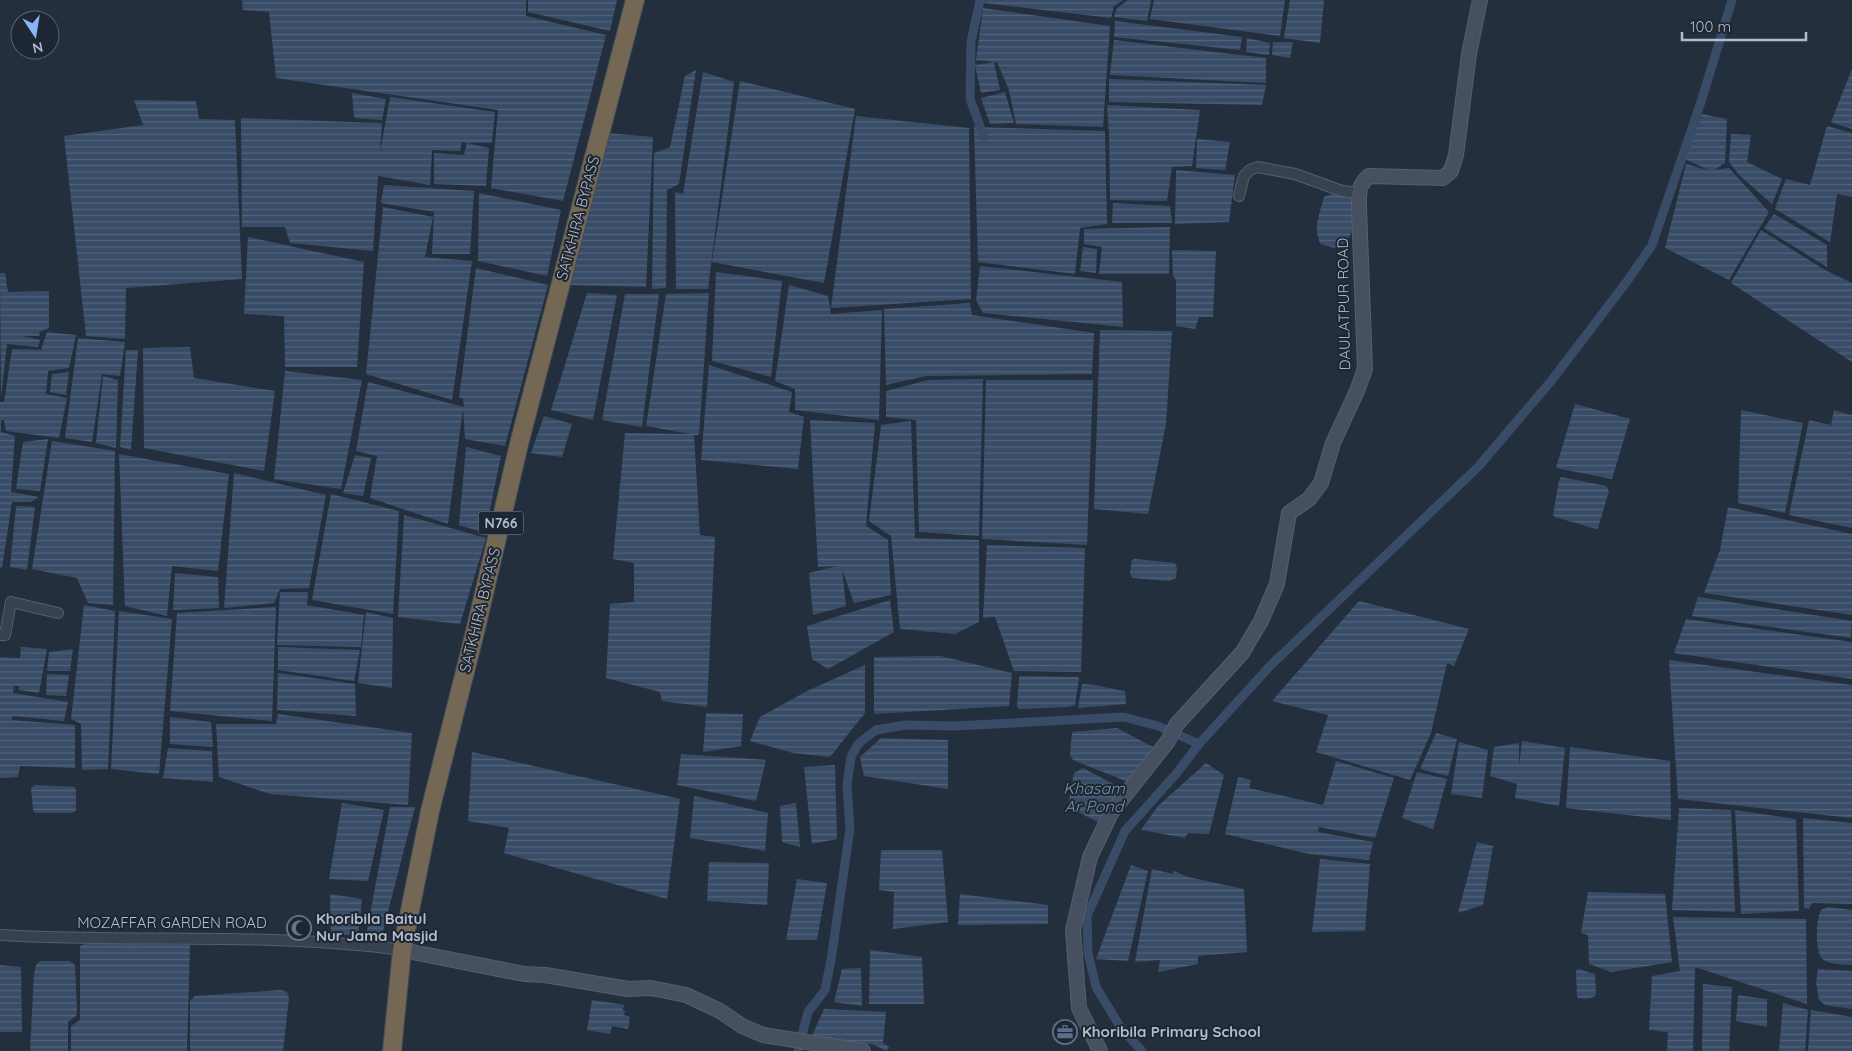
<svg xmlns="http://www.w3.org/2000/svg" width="1852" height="1051" font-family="Quicksand,sans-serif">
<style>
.water{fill:url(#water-rules)}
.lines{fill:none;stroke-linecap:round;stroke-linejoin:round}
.canal{stroke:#394c67;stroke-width:9}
.street-casing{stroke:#565f6c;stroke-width:12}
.secondary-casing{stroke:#565f6c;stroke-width:16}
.highway-casing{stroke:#434c59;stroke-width:20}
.street{stroke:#38414e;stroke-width:10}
.secondary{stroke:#465061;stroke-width:14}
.highway{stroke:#746855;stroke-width:18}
.labels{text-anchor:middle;stroke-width:4;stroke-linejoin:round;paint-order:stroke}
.shield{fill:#1d2633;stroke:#878f9c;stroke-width:1}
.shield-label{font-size:14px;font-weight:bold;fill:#b4bcc9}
.street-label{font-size:15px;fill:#b4bcc9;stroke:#1d2633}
.poi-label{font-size:15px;font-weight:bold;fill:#b4bcc9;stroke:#1d2633;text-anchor:start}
.water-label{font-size:16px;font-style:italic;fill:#7c92b1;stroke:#1d2633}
</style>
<defs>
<pattern id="water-rules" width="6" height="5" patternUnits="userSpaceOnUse" patternTransform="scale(1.25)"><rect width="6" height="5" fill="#394c67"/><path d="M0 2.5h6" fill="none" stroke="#53647b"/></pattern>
</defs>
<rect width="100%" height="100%" fill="#242f3e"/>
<g class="water">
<polygon points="242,0 526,0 526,16 606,35 563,201 491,188 498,110 276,78 269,12 243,10"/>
<polygon points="528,0 617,0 610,31 528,12"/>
<polygon points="985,0 1123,0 1114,6 1111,18 984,3"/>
<polygon points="1128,0 1151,0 1147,21 1114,17 1117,8"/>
<polygon points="1154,0 1285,0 1280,36 1150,19"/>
<polygon points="1290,0 1324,0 1320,43 1284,38"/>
<polygon points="983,8 1110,26 1103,127 1016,124 1009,90 997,62 994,62 1000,90 981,93 975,65 994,62 976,60"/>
<polygon points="1115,21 1242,37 1240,50 1114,37"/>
<polygon points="1247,38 1270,43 1269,55 1246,52"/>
<polygon points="1114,40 1266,58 1266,83 1110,75"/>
<polygon points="1273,42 1293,42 1290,58 1272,55"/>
<polygon points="1852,69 1852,129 1831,122"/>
<polygon points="696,70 679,184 667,190 666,288 652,289 654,153 670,147 685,76"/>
<polygon points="703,72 734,82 708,289 676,289 675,192 683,194"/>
<polygon points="1109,79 1266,85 1262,105 1109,102"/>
<polygon points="740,81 855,109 824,283 712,262"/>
<polygon points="1005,92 1014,123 990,124 981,98"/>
<polygon points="352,93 386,99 382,120 354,118"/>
<polygon points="390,97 495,112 492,143 467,143 489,148 486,186 434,184 434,153 464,155 467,143 462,142 460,151 432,150 430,185 378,176 373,251 290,243 285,227 242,227 241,118 382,123 380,153"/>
<polygon points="134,100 196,101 199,119 235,120 242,279 126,288 125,339 86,336 64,136 143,125"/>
<polygon points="1107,105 1200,110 1192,166 1172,167 1167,201 1110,200 1109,133"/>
<polygon points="1702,114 1727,119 1725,163 1714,170 1729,168 1769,212 1729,280 1665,248 1686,164 1711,171 1685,159"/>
<polygon points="856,116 969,128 971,299 831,308"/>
<polygon points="1827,126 1852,133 1852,197 1837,194 1830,242 1775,209 1786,179 1810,185"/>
<polygon points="974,127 1105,131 1107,224 1080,228 1075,274 978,262"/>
<polygon points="607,133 653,137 646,287 568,285"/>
<polygon points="1731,134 1751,135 1747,162 1782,179 1772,204 1739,175 1729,162"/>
<polygon points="1197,139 1230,142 1225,170 1196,168"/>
<polygon points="1176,170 1235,175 1229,222 1175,224"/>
<polygon points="384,185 474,191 470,254 432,254 434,212 381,203"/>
<path d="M1337 192 1353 195C1353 217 1360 239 1334 248L1321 244C1312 229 1320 213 1324 197Z"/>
<polygon points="479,193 561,210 547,276 478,261"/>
<polygon points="1113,203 1170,206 1172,223 1112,223"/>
<polygon points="383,207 433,217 425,257 472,261 452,400 366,374"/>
<polygon points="1774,214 1827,245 1827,267 1764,228"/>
<polygon points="1170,227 1169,274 1099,274 1102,247 1084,244 1084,229"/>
<polygon points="1761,230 1825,270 1852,283 1852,362 1731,283"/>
<polygon points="248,237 364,262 357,367 285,367 284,316 244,314"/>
<polygon points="1083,247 1097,249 1096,273 1080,271"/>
<polygon points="1172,250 1216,251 1213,317 1199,317 1195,329 1176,326 1176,280 1173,276"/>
<polygon points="980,266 1122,282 1123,327 983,313 976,300"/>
<polygon points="476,268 548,285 505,446 465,439 463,408 448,524 370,498 377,456 356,451 368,382 464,407 463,398 459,398"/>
<polygon points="716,272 782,281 771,377 712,361"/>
<polygon points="0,273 5,273 8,292 49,291 49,328 39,332 40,336 22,336 40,340 38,347 7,344 1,398"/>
<polygon points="789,285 828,296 831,314 882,310 879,420 795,410 795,389 775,381"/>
<polygon points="587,293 617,295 593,420 551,410"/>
<polygon points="709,293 699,435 694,435 700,535 715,537 707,707 662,701 660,692 606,678 610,604 634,602 634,563 613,559 625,433 690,434 646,426 666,294"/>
<polygon points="625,294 659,294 642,427 602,420"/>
<polygon points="970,303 972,315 1094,333 1092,374 926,376 886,385 884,309"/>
<polygon points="1100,330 1172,331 1166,424 1148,514 1094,509"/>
<polygon points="47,332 76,335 69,368 48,371 46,394 67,398 59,438 6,431 4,420 1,420 1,432 15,436 11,492 39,497 31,502 12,502 2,568 0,567 0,402 4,402 12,349 41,350"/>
<polygon points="78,338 125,342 120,376 102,374 92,442 65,438"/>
<polygon points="190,347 194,378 275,391 264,471 144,448 143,348"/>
<polygon points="126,350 138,350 131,450 120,447"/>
<polygon points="709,365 792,392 789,412 804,417 798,469 701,460"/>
<polygon points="285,371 362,380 341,489 274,479"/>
<polygon points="69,372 66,395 50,392 52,374"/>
<polygon points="103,376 118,380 116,448 96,443"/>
<polygon points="983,379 979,536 919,532 916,420 886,417 886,391 928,380"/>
<polygon points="986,380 1093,380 1087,545 982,539"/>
<polygon points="1575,404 1630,419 1612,479 1556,468"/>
<polygon points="1741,410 1803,423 1785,513 1738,503"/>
<polygon points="1834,410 1851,415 1852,413 1852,528 1789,515 1809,420 1831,425"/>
<polygon points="544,416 572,424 562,457 531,453"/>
<polygon points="810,420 875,423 866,526 888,540 891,595 854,603 842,569 846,606 813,615 809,573 837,566 818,567"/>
<polygon points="911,421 915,538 979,540 979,622 955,634 900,629 891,536 869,521 881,425"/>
<polygon points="48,439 40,491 16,489 23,442"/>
<polygon points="52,441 115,451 113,605 88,603 77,578 32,569"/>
<polygon points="466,447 501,456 485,533 459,525"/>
<polygon points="119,454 229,474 218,571 172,566 167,616 125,606"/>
<polygon points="355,455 371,458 363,496 343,493"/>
<polygon points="234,473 326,495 309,588 280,589 274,603 224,608"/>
<polygon points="1561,477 1606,486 1609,491 1598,528 1596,529 1555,517 1553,515 1559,480"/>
<polygon points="331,494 399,511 393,614 312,600"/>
<polygon points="16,506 35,507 27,570 10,567"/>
<polygon points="1728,507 1852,534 1852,615 1704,593 1720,550"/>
<polygon points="404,515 486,538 460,624 398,617"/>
<polygon points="987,545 1085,548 1081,672 1014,671 995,617 983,618"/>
<polygon points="1135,559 1175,563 1177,568 1176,578 1169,581 1132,578 1130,573 1132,560"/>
<polygon points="175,573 218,577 219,608 173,610"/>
<polygon points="280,592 308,592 307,605 364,615 361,647 277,645"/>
<polygon points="1698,597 1852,621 1851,638 1692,616"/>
<polygon points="890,600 894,632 828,669 812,659 807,626"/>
<polygon points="1359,601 1469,629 1454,666 1447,663 1431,733 1410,780 1316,752 1328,715 1272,701"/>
<polygon points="84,605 115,611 108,769 82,770 81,724 71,719"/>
<polygon points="276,607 272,721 170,711 177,613"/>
<polygon points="119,611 172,619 159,774 111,769"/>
<polygon points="366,612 393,618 392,688 358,683"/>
<polygon points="1686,619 1852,642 1852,679 1674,653"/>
<polygon points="21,647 47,649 39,693 19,690 19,686 14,686 13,693 68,702 64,721 12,716 12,720 75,725 75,768 20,766 18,777 0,778 0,657 20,658"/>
<polygon points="278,647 360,650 354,681 278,670"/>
<polygon points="73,649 70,671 47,671 49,652"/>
<polygon points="940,656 1012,673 1009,706 874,714 874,657"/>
<polygon points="1669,660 1852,685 1852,818 1678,799"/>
<polygon points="865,665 865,713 830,757 793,753 750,741 760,717 807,691"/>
<polygon points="278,673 355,684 356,716 277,710"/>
<polygon points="47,674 69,675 66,696 46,695"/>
<polygon points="1020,676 1078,677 1079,679 1075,705 1068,707 1019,709 1017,706 1019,678"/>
<path d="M1082 684C1097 684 1110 689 1125 691L1126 704 1078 708Z"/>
<polygon points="706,713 743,714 741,746 703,752"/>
<polygon points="278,714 412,733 408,805 270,794 219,777 216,724 276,724"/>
<polygon points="170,717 211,722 213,747 170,744"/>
<polygon points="1117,728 1155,748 1128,782 1073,760 1070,755 1072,732"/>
<polygon points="1436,733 1457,739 1448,776 1420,769"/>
<polygon points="881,738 948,740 948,789 864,776 860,757"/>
<polygon points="1522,741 1565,748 1559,806 1515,798 1517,784 1490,776 1494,747 1519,743 1519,767"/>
<polygon points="1459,742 1488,750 1482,798 1451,794"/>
<polygon points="1570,747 1670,761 1671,820 1566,808"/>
<polygon points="168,748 212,751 213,782 163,778"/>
<polygon points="472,752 680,799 667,899 504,853 509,828 468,821"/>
<polygon points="681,754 766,760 756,801 677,785"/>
<polygon points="1336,761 1394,778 1375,838 1319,827 1318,832 1373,842 1369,860 1309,854 1225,834 1238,777 1251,780 1249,788 1323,805"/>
<polygon points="1206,763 1224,775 1209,834 1188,833 1185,838 1141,830 1158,806"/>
<polygon points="835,765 837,839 812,844 804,767"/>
<polygon points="1083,768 1123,789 1104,825 1068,807 1074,773"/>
<polygon points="1417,772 1447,779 1433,829 1402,818"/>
<polygon points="35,785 75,787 76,790 76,811 71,813 35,813 33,810 31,788"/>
<polygon points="694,796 768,813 765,851 690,838"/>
<polygon points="342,803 384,810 368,881 329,879"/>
<polygon points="796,803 800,847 782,842 780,806"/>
<polygon points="390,807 415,807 381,939 366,936"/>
<polygon points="1679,808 1731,810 1735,912 1672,910"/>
<polygon points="1735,810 1796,819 1799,911 1741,914"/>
<polygon points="1803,818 1852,823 1852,904 1812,903 1809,909 1804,908"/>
<polygon points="1477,842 1493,846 1483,905 1458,913"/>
<polygon points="881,850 942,850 948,922 893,929 894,892 879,890"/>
<polygon points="1320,859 1370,864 1365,931 1312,932"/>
<polygon points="709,862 769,863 767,905 707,901"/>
<polygon points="1131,865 1148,871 1128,961 1096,959"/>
<polygon points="1152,869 1173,874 1174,871 1188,877 1244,889 1247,952 1198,956 1198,964 1158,972 1160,960 1135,962"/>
<polygon points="797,879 827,883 817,940 786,940"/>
<polygon points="1588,892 1665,894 1672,962 1611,972 1589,964 1588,935 1581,933"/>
<polygon points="330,894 362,899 358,935 331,934"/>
<polygon points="960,894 1048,905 1048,924 958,925"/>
<path d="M1828 907 1852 910V965C1844 964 1831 965 1824 960 1814 954 1816 919 1821 910Z"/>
<polygon points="1673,917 1806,919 1807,1004 1695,967 1693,1051 1667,1051 1668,1032 1649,1030 1652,976 1680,971"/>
<polygon points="87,943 190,945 187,1051 71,1051 71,1026 80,1020 80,946"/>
<polygon points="870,950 922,957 924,1004 869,1004"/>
<polygon points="40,961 69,961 75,965 77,1011 76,1016 68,1022 68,1051 30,1051 34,974 36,965"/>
<polygon points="0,965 21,967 22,1032 0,1032"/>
<polygon points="861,968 862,1006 834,1002 842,969"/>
<path d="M1578 969 1595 974 1596 995C1591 1000 1585 998 1578 998L1577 996 1576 971Z"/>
<polygon points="1818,969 1852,971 1852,1009 1825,1005 1819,1000 1816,982"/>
<polygon points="1703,984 1732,987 1729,1051 1702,1051"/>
<polygon points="281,990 287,992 289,998 283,1051 190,1051 190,1001 195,996"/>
<polygon points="1738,995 1767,999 1767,1027 1736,1021"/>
<polygon points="592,1000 625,1005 622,1009 625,1011 624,1015 630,1017 628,1029 612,1026 610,1034 587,1030"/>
<polygon points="1783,1003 1808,1010 1805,1051 1779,1051"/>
<polygon points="824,1009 886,1012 883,1043 889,1047 887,1051 872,1044 811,1038"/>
<polygon points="1811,1010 1852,1017 1852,1051 1808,1051"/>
</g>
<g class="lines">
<g class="canal">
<polyline points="980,0 971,42 970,99 984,137"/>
<polyline points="798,1051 808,1012 825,990 831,960 850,829 847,785 851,757 858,744 876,730 905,725 955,726 1124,717 1158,726 1199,744"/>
<polyline points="1142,1051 1121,1028 1096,987 1088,953 1087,916 1125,831 1176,774 1199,744 1270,666 1478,467 1552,380 1628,280 1652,245 1701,102 1732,0"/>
</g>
<defs>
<g id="street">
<polyline points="1239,196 1244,176 1250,170 1258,167 1295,174 1342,191 1359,193"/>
<polyline points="0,635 5,635 11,602 58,613"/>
<path d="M0 935C134 943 269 932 402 950"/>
</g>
<g id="secondary">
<polyline points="402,950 524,974 545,975 628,989 651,988 686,995 720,1011 742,1026 763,1035 863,1051"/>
<path d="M1100 1051 1079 1008 1073 930 1090 857 1111 813 1168 741 1176 725 1242 653 1261 621 1277 584 1289 513 1309 499 1321 483 1333 443 1357 391 1365 369 1359 207C1359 193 1358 185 1369 176L1443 178 1451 171 1456 155 1469 54 1480 0"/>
</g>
<polyline id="highway" points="392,1051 402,950 430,811 475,632 520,440 635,0"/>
</defs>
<use href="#street" class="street-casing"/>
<use href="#secondary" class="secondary-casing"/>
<use href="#highway" class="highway-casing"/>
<use href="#street" class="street"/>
<use href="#secondary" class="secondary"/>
<use href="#highway" class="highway"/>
</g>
<defs>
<symbol id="mosque-ring" viewBox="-11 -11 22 22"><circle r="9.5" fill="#1d2633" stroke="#6b7280" stroke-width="1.5"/><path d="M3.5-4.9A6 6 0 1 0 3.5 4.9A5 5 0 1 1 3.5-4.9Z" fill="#6b7280"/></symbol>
<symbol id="office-ring" viewBox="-11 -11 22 22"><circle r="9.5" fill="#1d2633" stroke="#5c6f8a" stroke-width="1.5"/><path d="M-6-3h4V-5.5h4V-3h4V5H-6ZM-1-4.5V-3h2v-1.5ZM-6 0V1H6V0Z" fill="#5c6f8a"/></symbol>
</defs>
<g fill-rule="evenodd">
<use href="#mosque-ring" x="285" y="914" width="28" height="28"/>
<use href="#office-ring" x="1051" y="1018" width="28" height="28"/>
</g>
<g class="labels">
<rect class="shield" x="478.5" y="511.5" width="45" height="23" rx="4"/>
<g class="shield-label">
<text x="501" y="528">N766</text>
</g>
<g class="street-label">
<text transform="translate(578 218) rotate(-75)" y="5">SATKHIRA BYPASS</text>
<text transform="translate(1344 304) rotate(-91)" y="5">DAULATPUR ROAD</text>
<text transform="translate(480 610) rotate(-76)" y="5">SATKHIRA BYPASS</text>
<text x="172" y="928">MOZAFFAR GARDEN ROAD</text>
</g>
<g class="poi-label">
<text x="316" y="924">Khoribila Baitul<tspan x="316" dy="17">Nur Jama Masjid</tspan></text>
<text x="1082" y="1037">Khoribila Primary School</text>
</g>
<g class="water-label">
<text x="1094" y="794">Khasam<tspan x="1094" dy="18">Ar Pond</tspan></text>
</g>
</g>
<g transform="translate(35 35) rotate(168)"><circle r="24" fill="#1d2633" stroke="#59626f"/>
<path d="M0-4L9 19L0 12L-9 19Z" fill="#8ab4f8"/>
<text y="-8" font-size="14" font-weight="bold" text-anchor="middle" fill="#b4bcc9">N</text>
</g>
<path d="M1682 32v8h124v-8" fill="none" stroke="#b4bcc9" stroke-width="2.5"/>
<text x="1690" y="32" font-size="15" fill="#b4bcc9" stroke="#1d2633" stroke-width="4" paint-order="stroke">100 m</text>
</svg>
